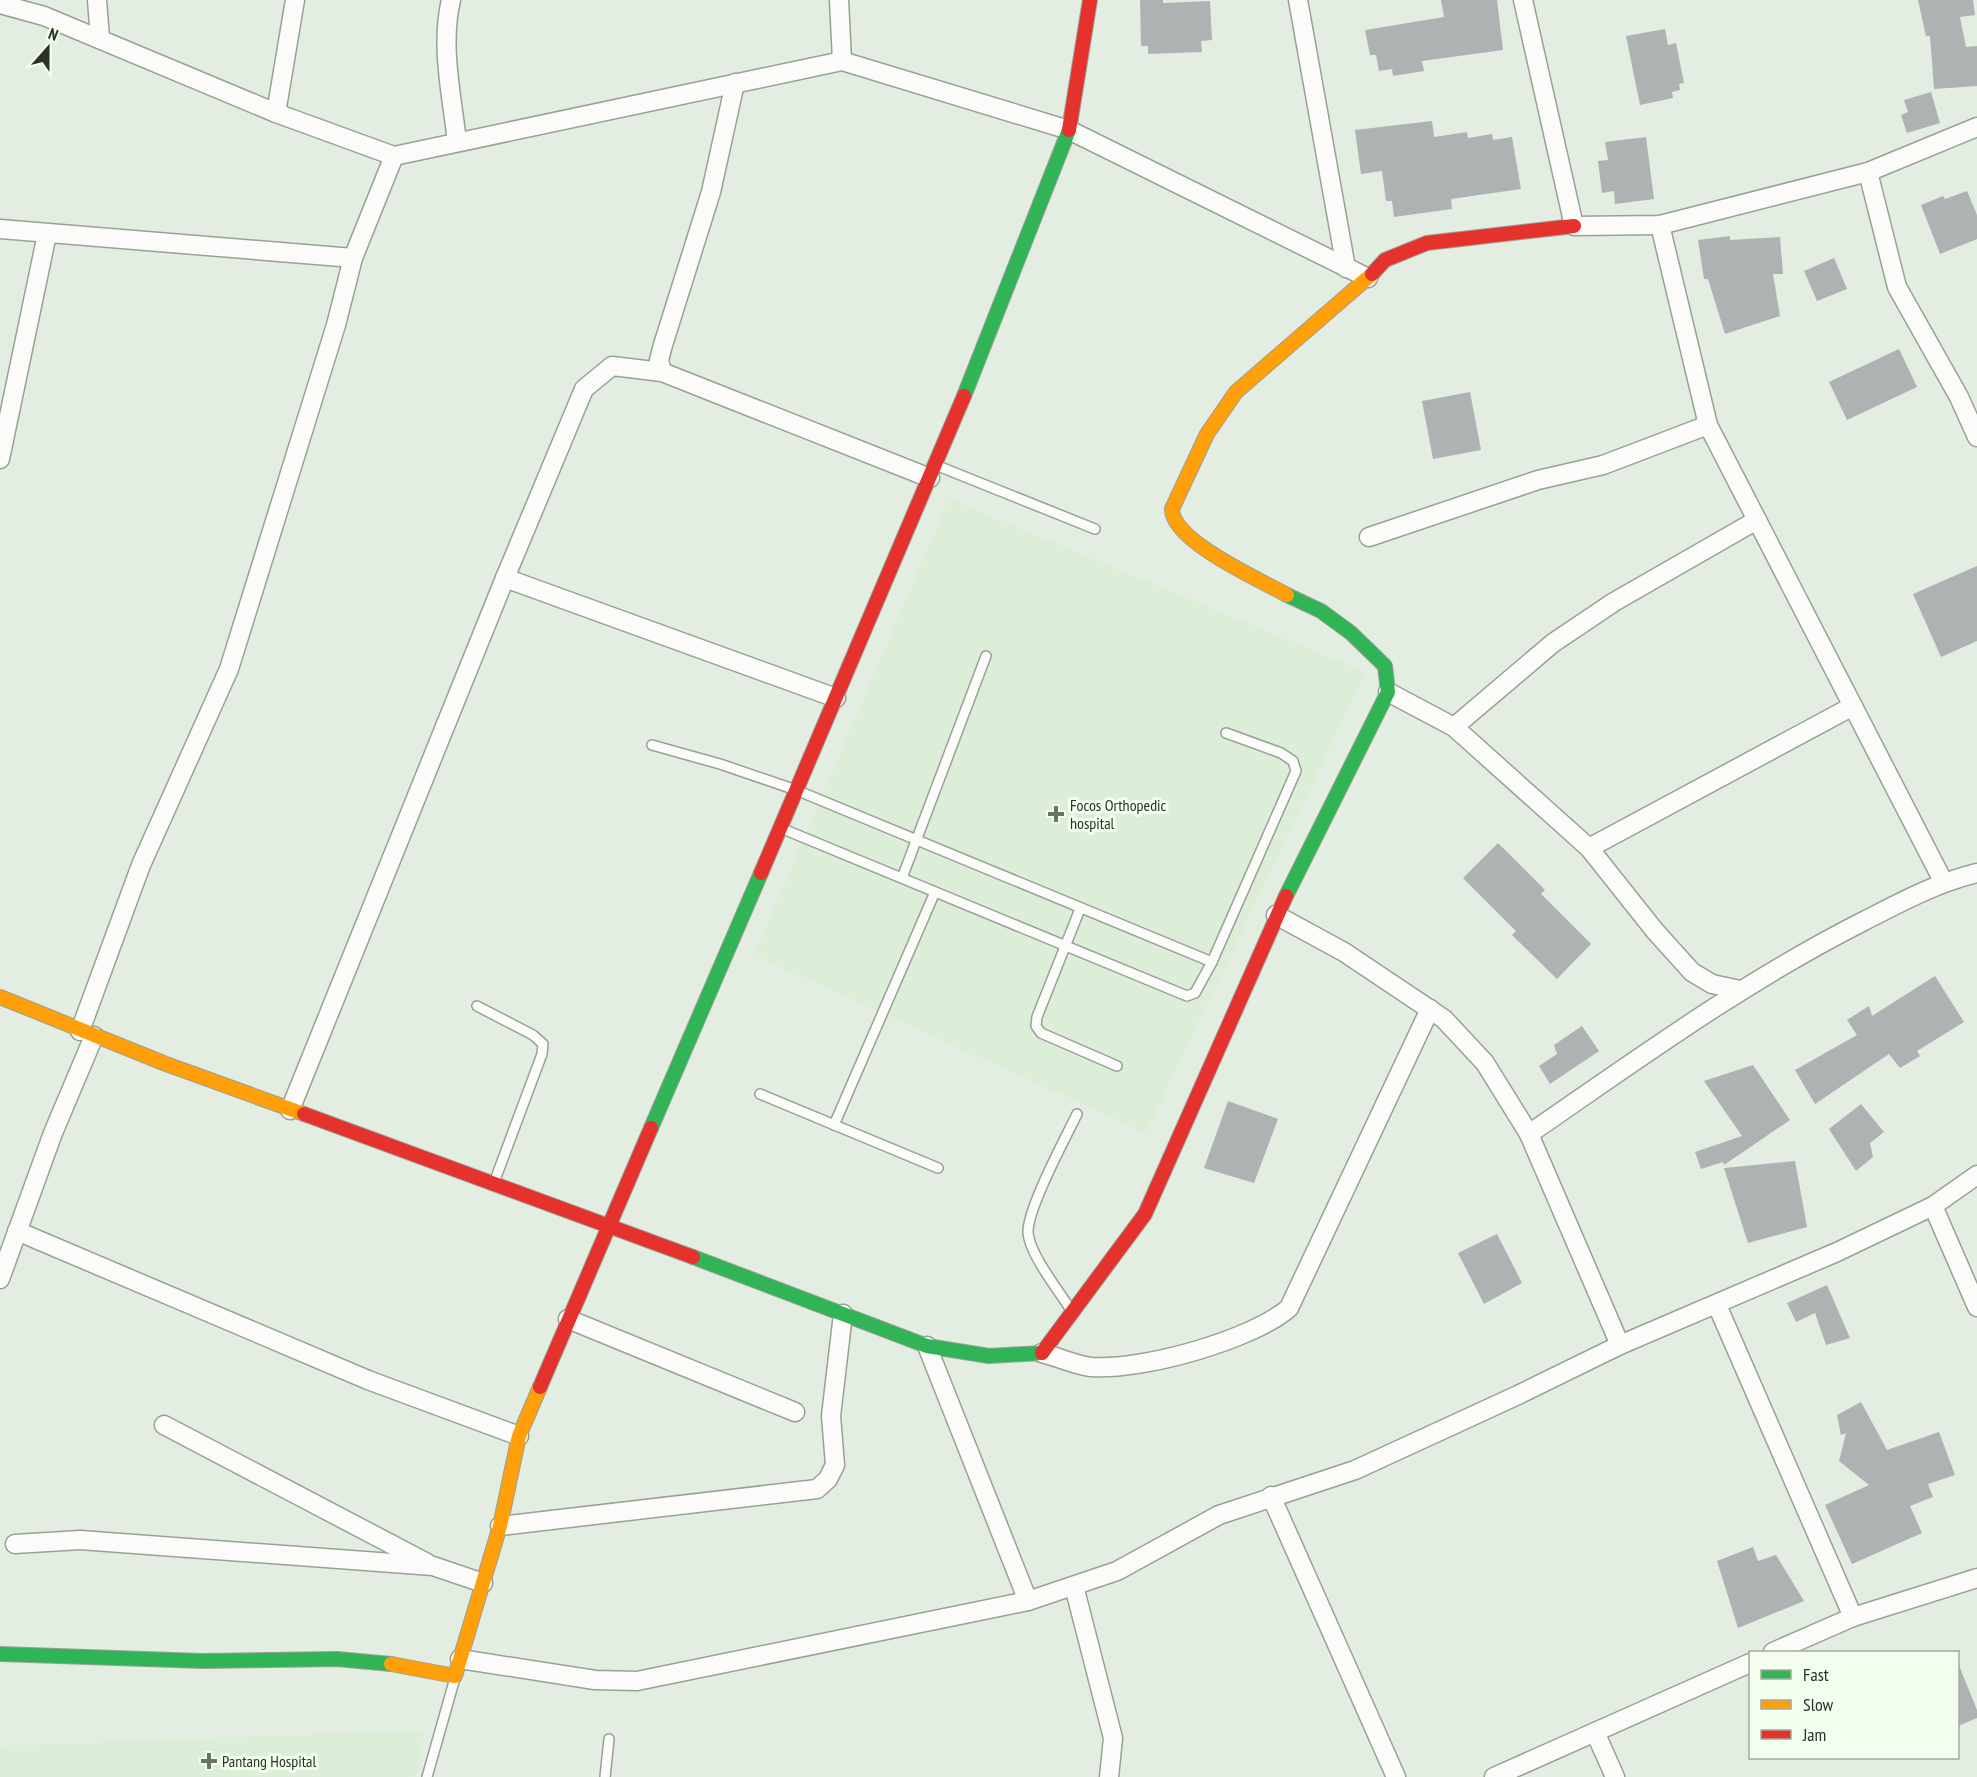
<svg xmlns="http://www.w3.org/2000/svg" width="1977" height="1777" font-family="'PT Sans Narrow',sans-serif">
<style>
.built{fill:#ddeed8}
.building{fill:#afb2b2}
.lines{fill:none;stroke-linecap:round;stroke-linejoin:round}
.lane-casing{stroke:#99a197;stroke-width:12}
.street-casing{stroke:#99a197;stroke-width:21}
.fast-casing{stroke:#99a197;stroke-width:16}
.slow-casing{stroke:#99a197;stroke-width:16}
.jam-casing{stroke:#99a197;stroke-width:16}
.lane{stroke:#fbfcfa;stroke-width:9}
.street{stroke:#fbfcfa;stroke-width:18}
.fast{stroke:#30b455;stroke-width:14}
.slow{stroke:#ff9f0a;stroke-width:14}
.jam{stroke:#e5322d;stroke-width:14}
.poi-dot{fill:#6b7369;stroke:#f3feef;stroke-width:2}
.labels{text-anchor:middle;stroke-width:6;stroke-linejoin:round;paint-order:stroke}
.poi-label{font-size:16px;fill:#2a3128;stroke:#f3feef;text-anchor:start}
</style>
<rect width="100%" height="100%" fill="#e4ede1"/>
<g class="built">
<polygon points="949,499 1366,672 1146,1133 754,955"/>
<polygon points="425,1730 415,1777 0,1777 0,1746"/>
</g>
<g class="building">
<polygon points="1140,0 1163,0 1163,3 1210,1 1212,40 1201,41 1202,52 1148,54 1148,46 1141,46"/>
<polygon points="1441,0 1497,0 1503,50 1422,61 1424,71 1393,76 1392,69 1379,71 1376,55 1370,55 1365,30 1444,17"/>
<polygon points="1918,0 1973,0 1975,15 1960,17 1966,47 1977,46 1977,86 1934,89 1930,36 1926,36"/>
<polygon points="1665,29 1668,45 1676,43 1684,83 1679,84 1680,90 1672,92 1673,98 1640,105 1626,36"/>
<polygon points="1931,92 1940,123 1907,133 1901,115 1908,112 1904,100"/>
<polygon points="1432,121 1434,137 1467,132 1468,138 1492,134 1493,140 1512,137 1521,189 1451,199 1452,209 1394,217 1392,201 1386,201 1382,171 1361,174 1355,130"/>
<polygon points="1646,137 1654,199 1615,204 1614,191 1602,193 1598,161 1608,160 1605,142"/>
<polygon points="1967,191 1977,215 1977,239 1940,254 1921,205 1943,196 1945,199"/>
<polygon points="1730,236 1730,240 1780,237 1783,274 1773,274 1780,316 1725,334 1708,279 1704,279 1698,240"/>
<polygon points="1834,258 1847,289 1817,301 1804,271"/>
<polygon points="1899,349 1917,387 1847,420 1829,382"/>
<polygon points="1470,392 1481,450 1433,459 1422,401"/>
<polygon points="1977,566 1977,641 1941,657 1913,594"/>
<polygon points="1498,843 1545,890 1541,894 1591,944 1557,979 1512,935 1516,931 1463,878"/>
<polygon points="1935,976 1964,1022 1917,1051 1920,1056 1900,1068 1889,1054 1815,1104 1795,1070 1857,1035 1847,1020 1869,1006 1872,1016"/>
<polygon points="1582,1026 1599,1051 1550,1084 1539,1066 1557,1054 1554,1045"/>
<polygon points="1753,1065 1790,1120 1724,1165 1723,1162 1701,1169 1695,1152 1742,1136 1704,1081"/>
<polygon points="1228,1101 1278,1119 1254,1183 1204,1168"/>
<polygon points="1861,1104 1884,1132 1870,1143 1873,1157 1856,1171 1829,1129"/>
<polygon points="1795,1161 1807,1227 1748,1243 1724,1168"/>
<polygon points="1497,1234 1522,1283 1484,1304 1458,1253"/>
<polygon points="1827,1285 1850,1338 1826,1345 1815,1313 1796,1322 1787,1303"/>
<polygon points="1861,1402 1887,1450 1939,1432 1955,1475 1928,1484 1933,1497 1910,1506 1922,1533 1852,1564 1825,1505 1869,1485 1839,1461 1846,1433 1841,1435 1837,1415"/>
<polygon points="1753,1547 1758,1561 1776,1555 1804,1601 1738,1628 1717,1561"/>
<polygon points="1958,1663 1977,1710 1977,1718 1958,1726"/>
</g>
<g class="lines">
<defs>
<g id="lane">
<polyline points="938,466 1095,529"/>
<polyline points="652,745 720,764 796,790 1212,962 1195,993 1187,996 783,829"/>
<polyline points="902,878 986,656"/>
<polyline points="1080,909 1037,1017 1036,1026 1041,1033 1117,1066"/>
<polyline points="1212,962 1296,771 1293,761 1281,753 1226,733"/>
<polyline points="477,1006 533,1035 543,1044 542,1054 495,1180"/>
<polyline points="760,1094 938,1168"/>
<polyline points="834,1125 935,892"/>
<path d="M1071 1310C1059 1291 1030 1255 1028 1233 1027 1209 1065 1139 1077 1114"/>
<polyline points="427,1777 455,1678"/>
<polyline points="605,1777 609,1739"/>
</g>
<g id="street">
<polyline points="97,0 100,38"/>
<path d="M451 0C440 46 452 96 457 142"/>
<polyline points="839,0 842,61"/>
<polyline points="1298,0 1346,268"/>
<polyline points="1523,0 1574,226 1660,225 1868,172 1977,127"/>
<polyline points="0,4 44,16 276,113 394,156 842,61 1069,130 1368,278"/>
<polyline points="276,113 295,0"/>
<polyline points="1868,172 1897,287 1959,397 1977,437"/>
<polyline points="1660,225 1708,425 1943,881"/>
<polyline points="0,229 353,258"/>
<polyline points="662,372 659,360 663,345 711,192 735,83"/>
<polyline points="0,459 47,234"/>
<polyline points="1369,537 1538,480 1603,465 1708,425"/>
<polyline points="505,578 836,698"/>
<polyline points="1388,692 1454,727 1589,848 1655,931 1692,972 1712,984 1740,990"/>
<polyline points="1454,727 1553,643 1614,602 1757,520"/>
<polyline points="1589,848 1853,706"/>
<polyline points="1276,915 1344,952 1444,1019 1485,1063 1529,1134 1620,1345"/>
<polyline points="80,1031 141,865 229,669 336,325 353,258 394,156"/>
<polyline points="290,1110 505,578 584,389 612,366 662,372 930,478"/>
<path d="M1529 1134C1638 1059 1745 981 1864 921 1901 902 1936 883 1977 873"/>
<polyline points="1933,1206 1977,1307"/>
<polyline points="17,1231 368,1380 519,1436"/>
<polyline points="0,1279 53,1133 94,1036"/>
<polyline points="1717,1305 1853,1617"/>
<polyline points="568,1319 795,1412"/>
<polyline points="927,1346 1028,1601"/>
<path d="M1042 1353C1058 1357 1075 1365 1091 1367 1141 1371 1252 1340 1289 1308L1430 1009"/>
<polyline points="164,1425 427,1563"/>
<polyline points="1271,1496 1396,1777"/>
<polyline points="500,1526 817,1489 828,1479 835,1465 831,1416 843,1314"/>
<polyline points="15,1544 80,1540 433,1566 483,1583"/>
<polyline points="1074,1586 1113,1738 1109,1777"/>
<polyline points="1773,1652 1853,1617 1977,1578"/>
<polyline points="460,1659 595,1680 637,1681 1028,1601 1117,1571 1219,1515 1355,1470 1518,1395 1620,1345 1837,1252 1933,1206 1977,1175"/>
<polyline points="1595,1732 1615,1777"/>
<polyline points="1494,1777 1750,1663"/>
</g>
<g id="fast">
<polyline points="964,396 1069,130"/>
<polyline points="1286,896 1388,692 1385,666 1351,633 1321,611 1287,595"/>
<polyline points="651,1128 761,873"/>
<polyline points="693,1257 927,1346 989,1356 1042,1353"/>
<polyline points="0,1654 203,1661 337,1659 391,1664"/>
</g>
<g id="slow">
<path d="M1287 595C1260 580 1172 541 1172 509L1207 434 1236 392 1372 274"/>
<polyline points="0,997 166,1064 304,1114"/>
<polyline points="391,1664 455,1676 500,1526 519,1436 540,1387"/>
</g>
<g id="jam">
<polyline points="1069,130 1090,0"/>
<polyline points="1372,274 1385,260 1427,243 1574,226"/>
<polyline points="761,873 964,396"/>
<polyline points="304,1114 693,1257"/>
<polyline points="1042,1353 1145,1214 1286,896"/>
<polyline points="540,1387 651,1128"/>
</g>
</defs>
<use href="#lane" class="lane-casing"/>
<use href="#street" class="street-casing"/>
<use href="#fast" class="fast-casing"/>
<use href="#slow" class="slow-casing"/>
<use href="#jam" class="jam-casing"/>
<use href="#lane" class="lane"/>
<use href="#street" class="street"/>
<use href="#fast" class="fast"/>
<use href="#slow" class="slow"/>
<use href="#jam" class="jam"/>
</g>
<g class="poi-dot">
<path d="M1053 805h6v6h6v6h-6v6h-6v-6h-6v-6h6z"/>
<path d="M206 1752h6v6h6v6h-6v6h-6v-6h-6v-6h6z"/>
</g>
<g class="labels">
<g class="poi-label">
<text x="1070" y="811">Focos Orthopedic<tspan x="1070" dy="18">hospital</tspan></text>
<text x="222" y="1767">Pantang Hospital</text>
</g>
</g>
<rect x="1749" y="1651" width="210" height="108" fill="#f3feef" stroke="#a3ac9f" stroke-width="1.5"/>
<rect x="1761" y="1670" width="30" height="9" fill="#30b455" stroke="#a3ac9f" stroke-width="1.5"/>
<text x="1803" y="1681" font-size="18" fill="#2a3128">Fast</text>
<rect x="1761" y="1700" width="30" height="9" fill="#ff9f0a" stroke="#a3ac9f" stroke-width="1.5"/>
<text x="1803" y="1711" font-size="18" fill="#2a3128">Slow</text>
<rect x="1761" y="1730" width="30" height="9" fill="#e5322d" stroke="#a3ac9f" stroke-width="1.5"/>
<text x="1803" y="1741" font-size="18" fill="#2a3128">Jam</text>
<g transform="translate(48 48) rotate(21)" stroke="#f3feef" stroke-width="4.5" paint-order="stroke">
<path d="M0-4.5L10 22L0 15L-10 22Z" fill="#2a3128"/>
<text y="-9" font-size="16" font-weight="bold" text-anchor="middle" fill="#2a3128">N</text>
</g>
</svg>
